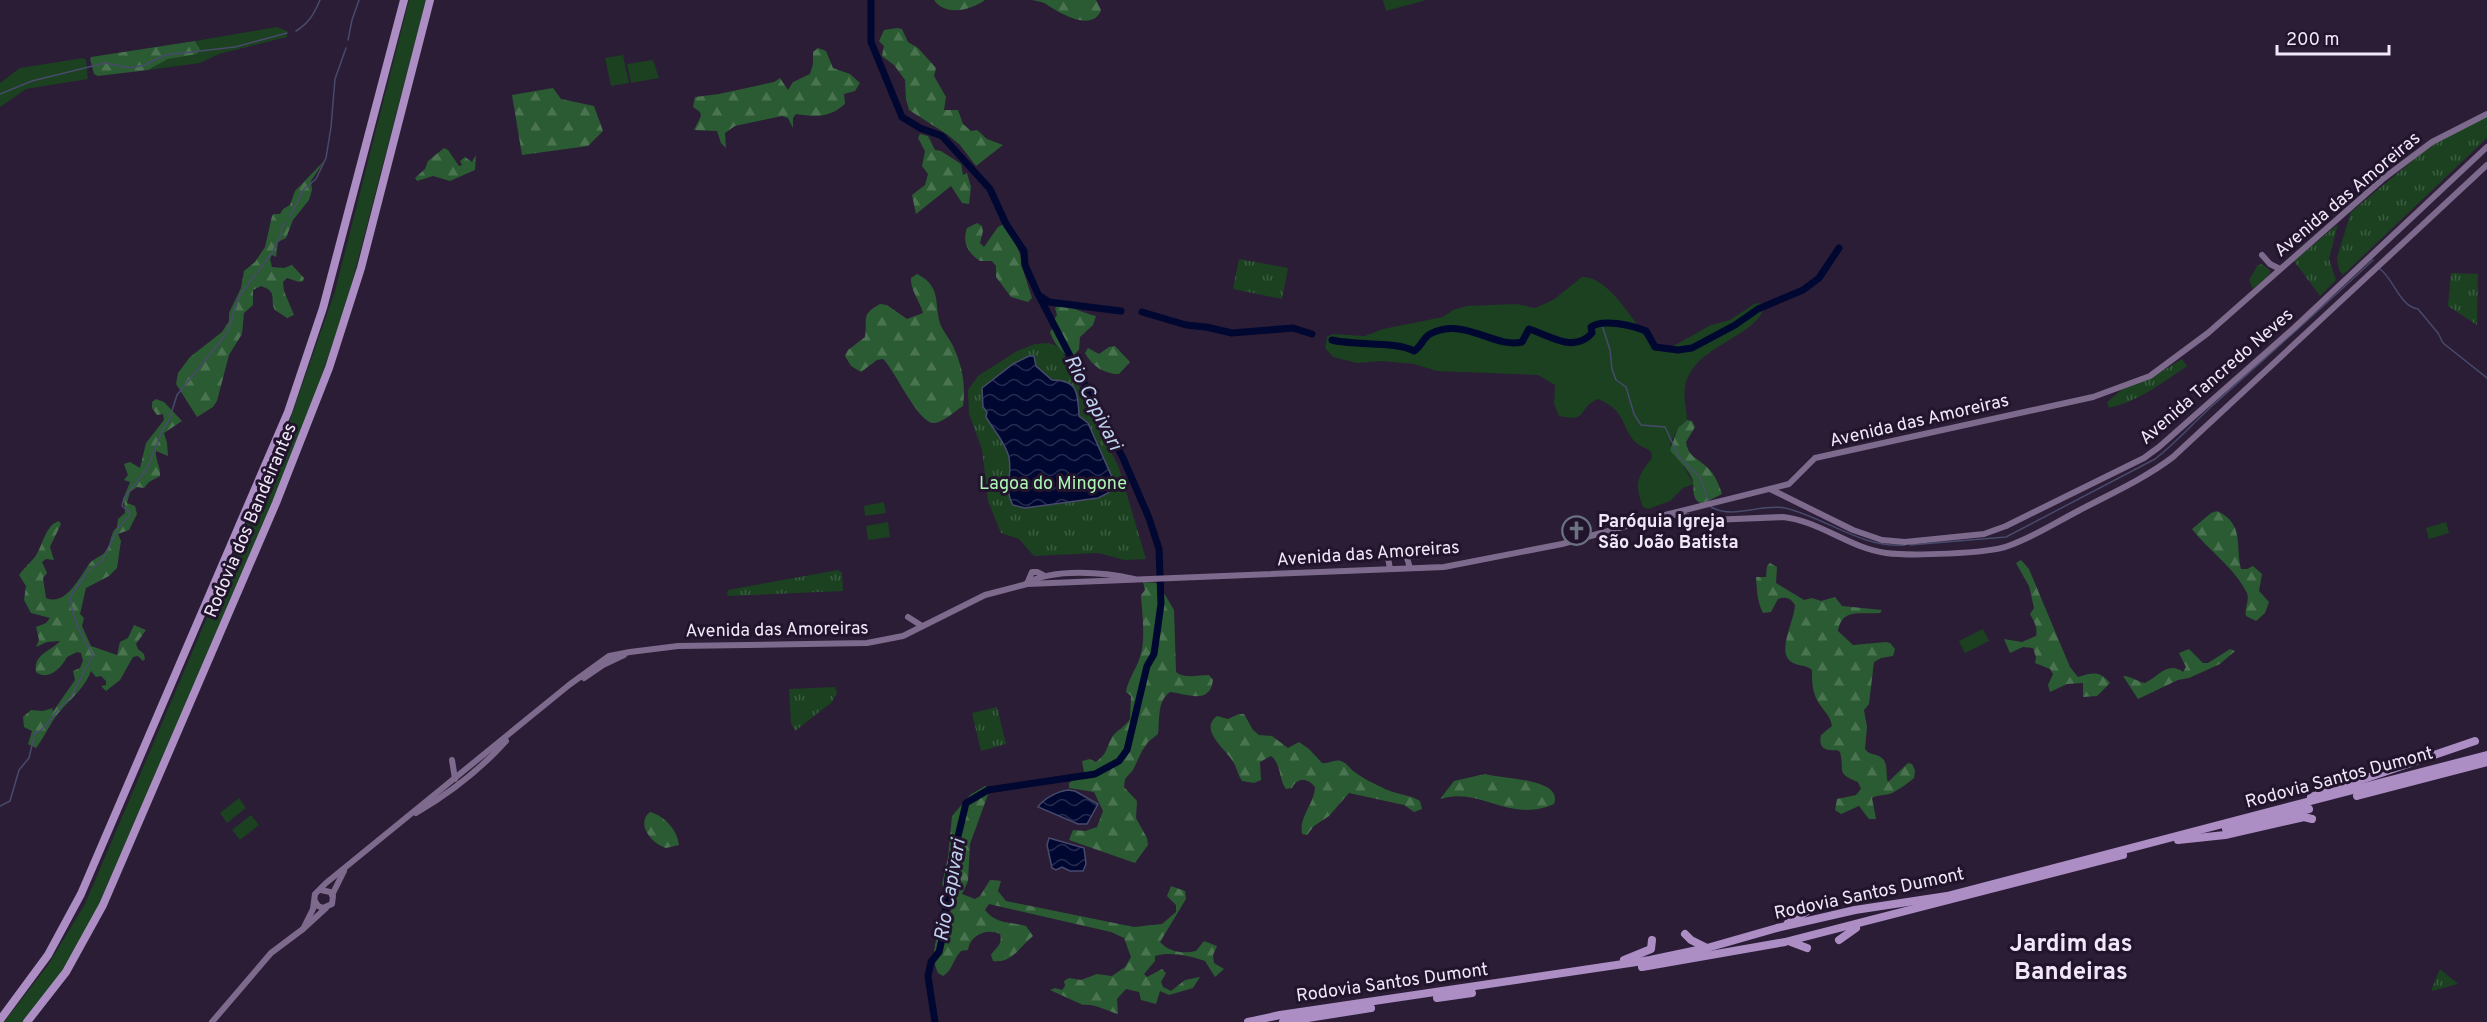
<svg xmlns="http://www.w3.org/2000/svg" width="2487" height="1022" font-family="Overpass,sans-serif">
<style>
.grass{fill:#1b4121}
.forest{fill:url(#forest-firs)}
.park{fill:url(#park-tufts)}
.water{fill:url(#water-waves);stroke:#484a6c;stroke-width:1.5}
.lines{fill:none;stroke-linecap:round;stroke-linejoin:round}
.stream{stroke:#484a6c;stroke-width:1.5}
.river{stroke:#000730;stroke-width:7}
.secondary{stroke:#7d6a8d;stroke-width:6}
.motorway{stroke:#ac8ec5;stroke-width:8}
.labels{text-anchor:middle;stroke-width:6;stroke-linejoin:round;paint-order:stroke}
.street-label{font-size:18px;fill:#f0e8f9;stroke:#21142c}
.park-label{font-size:18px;fill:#abf4b2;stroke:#21142c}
.poi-label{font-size:18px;font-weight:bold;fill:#f0e8f9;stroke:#21142c;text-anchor:start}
.water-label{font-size:20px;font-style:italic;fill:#c0d3f1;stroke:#21142c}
.district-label{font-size:24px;font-weight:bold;fill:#f0e8f9;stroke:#21142c}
</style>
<defs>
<pattern id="forest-firs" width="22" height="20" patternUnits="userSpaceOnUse" patternTransform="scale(1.5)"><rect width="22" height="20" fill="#2b5b32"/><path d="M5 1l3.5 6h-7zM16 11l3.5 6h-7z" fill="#4a7350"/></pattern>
<pattern id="park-tufts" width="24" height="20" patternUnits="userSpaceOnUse" patternTransform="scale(1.5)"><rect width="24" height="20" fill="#1b4121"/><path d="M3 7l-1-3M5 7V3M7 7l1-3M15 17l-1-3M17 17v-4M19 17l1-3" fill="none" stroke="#3c5c42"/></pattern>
<pattern id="water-waves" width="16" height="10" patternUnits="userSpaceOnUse" patternTransform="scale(1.5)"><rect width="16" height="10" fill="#000730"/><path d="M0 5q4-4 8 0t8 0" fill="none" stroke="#262b4f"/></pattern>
</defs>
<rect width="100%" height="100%" fill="#2b1d36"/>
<g class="grass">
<polygon points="409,0 426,0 348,298 302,433 94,916 60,975 24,1022 4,1022 48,965 85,904 285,434 335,291"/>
<polygon points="277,27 287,31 287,37 219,54 200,63 148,70 168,59 196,53 198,45 195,41"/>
<polygon points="623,55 629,83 611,86 605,58"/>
<polygon points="83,58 86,60 88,79 26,89 0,107 0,83 20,68"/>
<polygon points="653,60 659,78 631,83 627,64"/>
<path d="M1582 277C1609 275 1637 327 1652 346L1668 349 1711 325 1730 320 1754 304 1759 303 1765 305C1757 339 1693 344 1685 387 1683 398 1687 409 1687 420L1678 428 1670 444 1694 484 1683 488 1670 501 1648 509 1643 507C1634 483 1637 477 1652 458L1651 452C1646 447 1640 447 1635 442 1620 424 1626 411 1598 399 1576 408 1590 423 1559 416L1554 404 1555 385 1538 375 1437 371 1414 364 1382 361 1357 363 1333 357 1325 348 1327 337 1332 334 1365 336 1383 329 1443 317 1453 310 1467 306 1517 304 1535 308 1553 300Z"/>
<polygon points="884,502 886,513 865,516 864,506"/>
<polygon points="888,522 890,537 868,540 866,526"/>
<polygon points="2446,522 2449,533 2429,539 2426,528"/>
<polygon points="1983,629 1989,641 1965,653 1959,641"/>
<polygon points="239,798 246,808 227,823 220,813"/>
<polygon points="251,815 259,825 240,840 232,830"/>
</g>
<g class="forest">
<path d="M934 0H985C970 11 945 16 934 0Z"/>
<path d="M1032 0H1096L1101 10C1093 33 1059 13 1046 4 1043 2 1037 1 1032 0Z"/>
<polygon points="897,28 902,29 908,42 918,48 936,68 934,76 946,97 944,110 958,110 963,124 971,131 977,130 987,139 1003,145 976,166 960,145 948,135 909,110 906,99 905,80 894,65 882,56 884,46 879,41 884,30"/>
<polygon points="195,41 200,49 197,54 168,59 148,70 98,76 94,74 90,59 91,57"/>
<path d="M818 48 826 51 833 68 850 74 860 83 855 91 844 94 845 104C829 118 816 117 796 114L793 118V128L788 118 782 116 735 126 725 133 726 148 721 143 717 131 694 130 701 116 700 112 693 107 695 97 719 94 774 82 780 78 788 90 793 82 810 74 813 64V52Z"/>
<polygon points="553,88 561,99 594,106 603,131 588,146 522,155 512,95"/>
<polygon points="920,134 928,136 935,150 941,151 961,164 963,175 967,173 971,187 969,204 962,203 951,186 916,214 912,195 925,185 928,174 922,166 925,151 918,138"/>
<polygon points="444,148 448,150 459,166 462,165 460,161 465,157 472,162 476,155 475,170 450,181 433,176 417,181 415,178 425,169 428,161"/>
<path d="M325 160 311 181 312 190 309 200 293 220 286 238 278 242 276 257 272 255 270 259 272 267 284 268 292 265 304 278 303 281 299 282 287 278 283 282 284 291 294 315 287 318 275 310C269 300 279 292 261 286L253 290V305L244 313 242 334 229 355 217 401 213 407 197 417 176 384 178 373 190 357 222 332 229 321V313L241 288 244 271 255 262 265 247 272 216 274 214H280L283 209 290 205 295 191Z"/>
<path d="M977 223 982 226 983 231 980 243 984 247 998 227 1006 223 1020 254 1022 267 1032 298 1028 302 1011 297 996 277V266L992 261H980C968 253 962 243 967 228Z"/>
<path d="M917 274C943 287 933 304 941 326 944 333 950 339 953 346 962 365 966 385 963 406 955 411 945 421 935 423 919 426 895 370 883 359L877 360 861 372 851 366 845 356 848 350 865 337C868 318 860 315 880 304L887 305 907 319 923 313C920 301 910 290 911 278Z"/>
<path d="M1060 305C1073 307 1083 313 1096 316L1093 325 1080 337 1079 349 1072 358C1062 355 1053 341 1050 332L1054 327 1053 321 1057 315 1055 308Z"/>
<path d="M1115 346 1130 362 1119 374C1104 374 1092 366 1085 353L1088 348 1099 354 1109 347Z"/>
<path d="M156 399 164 402 182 421 164 433 167 443 168 456 156 451C155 460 161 467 160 476L149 482 144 488 137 487 130 492 127 503 135 506 137 514 129 530 118 534 121 541 117 568 109 576 86 588 80 614 84 618 82 626 91 646 117 655 120 642 128 638 134 625 146 630 136 644 138 649 144 654 145 659 143 661 138 656 133 657 120 680 106 691 101 686 106 685V681L101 676 96 677 91 671C83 693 62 704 51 724 46 732 42 740 36 748L28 744 32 731 24 727 23 717 31 710 43 711 53 708 52 711 54 710 75 680 73 671 80 668 83 661 81 653 77 652 67 657C62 667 48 682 36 672 33 654 50 652 60 641L47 642 36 647 39 640 36 627 46 623 50 618 31 613 24 600 26 586 19 575C24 568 30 563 35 557 43 546 45 525 59 521L61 524 50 547 54 560 46 559 42 562 47 573 43 578 46 598C66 607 80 576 90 563 94 558 101 557 105 552 112 544 109 534 117 527L118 519 125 513 124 497 130 482 124 480 128 475 124 464 130 462 140 468 146 443 164 420 163 414 157 415 152 408V402Z"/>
<path d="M1687 420 1692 421 1695 427 1686 442C1688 457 1698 458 1708 468 1715 475 1719 484 1722 494L1702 504C1689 498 1696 488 1692 478 1687 468 1677 459 1670 450L1678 428Z"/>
<path d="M2217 511C2245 524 2235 545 2241 569H2247L2253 566 2262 574 2259 591 2269 602 2265 613 2256 621 2246 616C2244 608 2250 600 2247 593 2234 567 2209 551 2192 529L2211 513Z"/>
<path d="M2021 560 2029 569 2070 667 2078 677C2092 673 2099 670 2110 683L2097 696 2083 697V683L2067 684 2050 692 2048 685 2053 674 2050 669 2035 663 2036 657 2033 648 2023 647 2010 653 2004 639 2022 642 2036 636C2038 628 2034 621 2030 614L2034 608 2029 586 2016 563Z"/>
<path d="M1770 563 1777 567 1776 583 1804 600 1812 598 1821 601 1835 597 1842 606 1882 610 1880 613C1861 615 1842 607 1838 631L1853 645 1886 642 1890 643 1895 649 1893 656 1881 658 1874 662 1869 704 1864 710 1867 727 1865 749C1870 756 1876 753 1882 758 1889 765 1885 774 1888 782L1908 763 1912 764 1915 770 1914 778C1907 784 1900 789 1892 793 1885 796 1879 794 1872 798L1876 819H1869L1859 806 1841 814 1835 810 1837 799 1856 795 1861 789 1858 782C1835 773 1845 771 1840 752L1837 750C1826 751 1818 749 1821 735L1832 726C1830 714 1822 710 1817 700 1812 690 1812 681 1812 670 1806 664 1797 667 1790 661 1777 650 1795 619 1795 605 1791 598 1785 596 1778 599L1771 612 1763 613C1757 601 1757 590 1756 577H1766L1767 566Z"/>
<path d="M1143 582 1158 583 1174 610 1176 672C1184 679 1198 675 1209 675L1213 680C1210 705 1188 694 1170 692 1157 701 1160 719 1158 734L1148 742 1142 751 1133 770 1125 779 1124 787 1137 801 1136 818 1147 838 1148 845 1135 863 1069 840 1073 830 1085 831 1097 827 1103 811 1094 792 1069 788V783L1084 772 1082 761 1090 759 1096 762C1108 753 1106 748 1112 737 1117 730 1125 727 1130 719L1131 696 1126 692C1128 679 1136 670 1140 657 1146 640 1142 613 1141 595L1145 590Z"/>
<path d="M2189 649 2203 663H2208L2230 649 2235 651 2220 664 2189 678 2178 680 2138 699 2123 676C2132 676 2137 682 2145 683 2159 676 2168 661 2183 672L2186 667 2179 653Z"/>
<path d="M1239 714H1244L1253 730 1259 735 1272 736 1288 748 1299 742 1309 749 1322 763C1329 764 1334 759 1341 761 1347 763 1350 769 1356 773 1364 779 1375 784 1385 789 1396 794 1411 795 1420 801L1422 809 1414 812 1404 805 1349 793 1329 816 1314 826 1307 835 1302 834C1299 816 1314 805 1315 787 1308 778 1297 777 1292 788L1286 789C1278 778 1282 765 1271 756L1260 762 1261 780 1254 783 1242 781C1238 775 1237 769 1234 763 1227 750 1198 730 1217 716L1228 719Z"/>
<path d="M1485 774C1501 779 1564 778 1554 804 1510 824 1480 786 1440 799L1454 781Z"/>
<path d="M985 786 990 789 970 844 968 881 962 894 975 899 980 896 990 880 1001 881 998 891 1006 901 1134 927 1162 924 1176 912V905L1167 896 1171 886 1185 891 1186 899 1160 942C1169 952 1183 954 1196 951L1204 941 1217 946 1213 955 1214 963 1224 969 1215 977 1205 961C1192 956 1169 951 1155 956V961L1144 974 1147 977 1162 969 1166 973 1161 982 1163 987 1171 991 1185 980 1200 977 1193 988 1169 995 1160 991 1156 1004 1141 1000 1139 992 1126 989 1117 999 1118 1014C1108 1011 1093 1003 1083 1005L1050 990 1055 988 1062 990 1065 986 1064 981 1069 978 1081 980 1097 974 1112 976 1125 967 1131 957 1124 938 1111 932 989 904 985 910C995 924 1011 922 1026 926L1033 936C1020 946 1012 964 993 961L991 955C996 947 1003 945 1000 934 987 928 970 935 968 950L961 951C953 959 953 970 943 976L938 973C929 955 937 926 951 911L949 898 942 884 948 858 952 816 970 795Z"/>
<path d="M650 812C665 816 677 830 679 845L666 848C652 844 635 824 650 812Z"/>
</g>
<g class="park">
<polygon points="1383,0 1426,0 1386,11"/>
<polygon points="2487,115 2487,138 2343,275 2339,270 2337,258 2351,212 2435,142"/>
<polygon points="2338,224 2329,259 2336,280 2320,296 2294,261"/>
<polygon points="1239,259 1288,268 1282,299 1233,289"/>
<polygon points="2262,264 2270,270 2270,274 2253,289 2249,280 2258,265"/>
<polygon points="2451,273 2478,274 2477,325 2448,306"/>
<polygon points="1049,343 1057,346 1063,353 1119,468 1146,559 1125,560 1098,553 1034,556 1019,539 1001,533 988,501 982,449 969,414 968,390 978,376 1017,351 1035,344"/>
<path d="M2182 359 2187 366C2162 383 2139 401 2109 408L2107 402 2124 388 2154 376Z"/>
<polygon points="838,570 842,573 843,591 727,596 728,590"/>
<polygon points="835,687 837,692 832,702 795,731 791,723 789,689"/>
<polygon points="997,707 1006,744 981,751 972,713"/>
<polygon points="2440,969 2458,984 2432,991 2432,988"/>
</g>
<g class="water">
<path d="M1029 356H1034L1036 366 1052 380C1078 380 1078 393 1079 416L1088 423 1115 484 1108 493 1098 498 1025 508 1013 505C1003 489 1014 471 1008 454 1004 441 993 429 986 417L987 412 983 407 982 388 1013 364Z"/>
<path d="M1068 790 1075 791 1098 804 1087 824H1078L1038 807C1043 799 1058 791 1068 790Z"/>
<polygon points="1049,838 1084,848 1086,864 1083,871 1070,871 1062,867 1056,870 1052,868 1047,845"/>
</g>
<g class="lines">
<g class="stream">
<path d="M296 31C309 23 314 14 320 0"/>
<polyline points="348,40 352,20 359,0"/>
<polyline points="0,94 32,81 105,63 131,68 144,65 165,55 235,47 287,33"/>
<polyline points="290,217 304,189 316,179 326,158 331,127 335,79 346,48"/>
<path d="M2380 269C2394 279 2399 306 2418 309L2438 333 2443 343 2487 378"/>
<polyline points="1601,322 1610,350 1612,369 1616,380 1626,387 1634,414 1641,425 1665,427 1679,457 1700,477 1709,503"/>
<path d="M1711 507C1734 520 1761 503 1785 508 1827 518 1860 548 1905 545"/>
<path d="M1910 545 2006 537 2155 459C2176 443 2193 423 2212 406 2266 357 2320 310 2373 260"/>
<path d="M0 806 10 801 19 770 29 758 35 732H39C51 722 58 706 71 697L93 655C82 636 72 619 70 597L88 571 102 561 118 528 129 516 130 512 122 506 124 498 147 469 162 431 169 420 177 395 227 333 240 295 272 253 281 235 282 226 286 223"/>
</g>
<g class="river">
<polyline points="871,0 871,42 902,117 920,128 942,136 990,189 1006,224 1024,251 1025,265 1038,294 1123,458 1149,518 1159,549 1161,604 1154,654 1147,666 1127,750 1119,761 1095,774 988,790 966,803 948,878 944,931 939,952 931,962 928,976 935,1022"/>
<polyline points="1040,296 1049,302 1121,311"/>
<polyline points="1142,312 1186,325 1206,327 1232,333 1293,328 1312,334"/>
<path d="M1332 340C1355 346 1397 341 1414 351 1421 347 1423 338 1430 334 1465 316 1494 349 1522 342L1529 329C1549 335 1574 354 1592 333L1591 327C1603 318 1634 326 1646 331L1655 347 1678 350 1692 348 1735 325 1758 309 1803 290 1819 278 1839 248"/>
</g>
<g class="secondary">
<polyline points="2262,255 2270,264 2280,269"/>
<polyline points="1770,489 1853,530 1882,540 1905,542 1984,534 2006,526 2144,458 2159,447 2294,328 2487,147"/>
<path d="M1670 514 1711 520 1783 517C1820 521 1849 548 1886 553 1909 556 1987 554 2008 546 2032 538 2055 523 2078 511 2110 494 2144 479 2173 457L2487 165"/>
<polyline points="1388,558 1390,569"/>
<polyline points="1407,558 1410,568"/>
<path d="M1027 583C1054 568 1104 572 1134 579"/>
<polyline points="1027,584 1032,572 1037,572 1043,575"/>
<polyline points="908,617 922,626"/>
<polyline points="584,678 603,665 624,655"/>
<polyline points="452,760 455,779"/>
<path d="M416 813C450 793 479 771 506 741"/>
<polyline points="332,895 344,871"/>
<polyline points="315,901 318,906 323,908 332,904 333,896 330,892 321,890"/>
<polyline points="303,929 313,909 315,894 326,883 569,685 609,656 630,652 678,646 867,643 903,636 985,595 1027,584 1444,567 1562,544 1669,514 1789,484 1815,458 2093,397 2150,376 2208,333 2384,178 2432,142 2487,114"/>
<polyline points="212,1022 271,953 303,929 326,908"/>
</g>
<g class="motorway">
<polyline points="2357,796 2487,762"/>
<polyline points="2311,797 2475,741"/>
<polyline points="2226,829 2309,809"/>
<polyline points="2178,840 2225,835 2304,817 2312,819"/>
<polyline points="1788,923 1809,910"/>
<polyline points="1685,934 1691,940 1707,948"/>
<polyline points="1839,940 1856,928"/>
<polyline points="1791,942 1807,948"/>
<polyline points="1624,960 1651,949 1652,940"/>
<polyline points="1642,967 1785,942 2123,855"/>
<polyline points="1437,998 1472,993"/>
<polyline points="0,1020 48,955 81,894 288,412 323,308 404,0"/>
<polyline points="27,1022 66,972 103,905 276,503 329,368 361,268 430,0"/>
<polyline points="1248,1022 1280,1015 1650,960 1707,948 1777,928 1855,910 1947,896 2487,755"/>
<polyline points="1283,1022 1371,1008"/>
</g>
</g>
<defs>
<symbol id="church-ring" viewBox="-11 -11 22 22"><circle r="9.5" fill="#21142c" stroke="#6b7280" stroke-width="1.5"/><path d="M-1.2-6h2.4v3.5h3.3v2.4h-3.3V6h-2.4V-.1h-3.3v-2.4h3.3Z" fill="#6b7280"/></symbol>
</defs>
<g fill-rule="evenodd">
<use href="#church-ring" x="1560" y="514" width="33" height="33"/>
</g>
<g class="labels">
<g class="street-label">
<text transform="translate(2347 194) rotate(-40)" y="6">Avenida das Amoreiras</text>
<text transform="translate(2216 376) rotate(-41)" y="6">Avenida Tancredo Neves</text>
<text transform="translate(1919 420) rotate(-13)" y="6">Avenida das Amoreiras</text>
<text transform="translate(250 520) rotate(-67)" y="6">Rodovia dos Bandeirantes</text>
<text transform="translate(1368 553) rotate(-4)" y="6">Avenida das Amoreiras</text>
<text transform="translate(777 629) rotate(-1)" y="6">Avenida das Amoreiras</text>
<text transform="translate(2339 777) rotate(-15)" y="6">Rodovia Santos Dumont</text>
<text transform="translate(1869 893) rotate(-12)" y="6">Rodovia Santos Dumont</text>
<text transform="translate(1392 982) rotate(-8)" y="6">Rodovia Santos Dumont</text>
</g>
<g class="park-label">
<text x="1053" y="489">Lagoa do Mingone</text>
</g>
<g class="poi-label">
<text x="1598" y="527">Paróquia Igreja<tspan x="1598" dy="21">São João Batista</tspan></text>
</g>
<g class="water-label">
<text transform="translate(1094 402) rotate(63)" y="7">Rio Capivari</text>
<text transform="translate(949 890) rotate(-80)" y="7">Rio Capivari</text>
</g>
<g class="district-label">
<text x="2071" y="951">Jardim das<tspan x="2071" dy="28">Bandeiras</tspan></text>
</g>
</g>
<path d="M2277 45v9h112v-9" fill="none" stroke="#f0e8f9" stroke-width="3"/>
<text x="2286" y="45" font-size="18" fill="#f0e8f9" stroke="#21142c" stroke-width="4.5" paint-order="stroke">200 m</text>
</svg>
